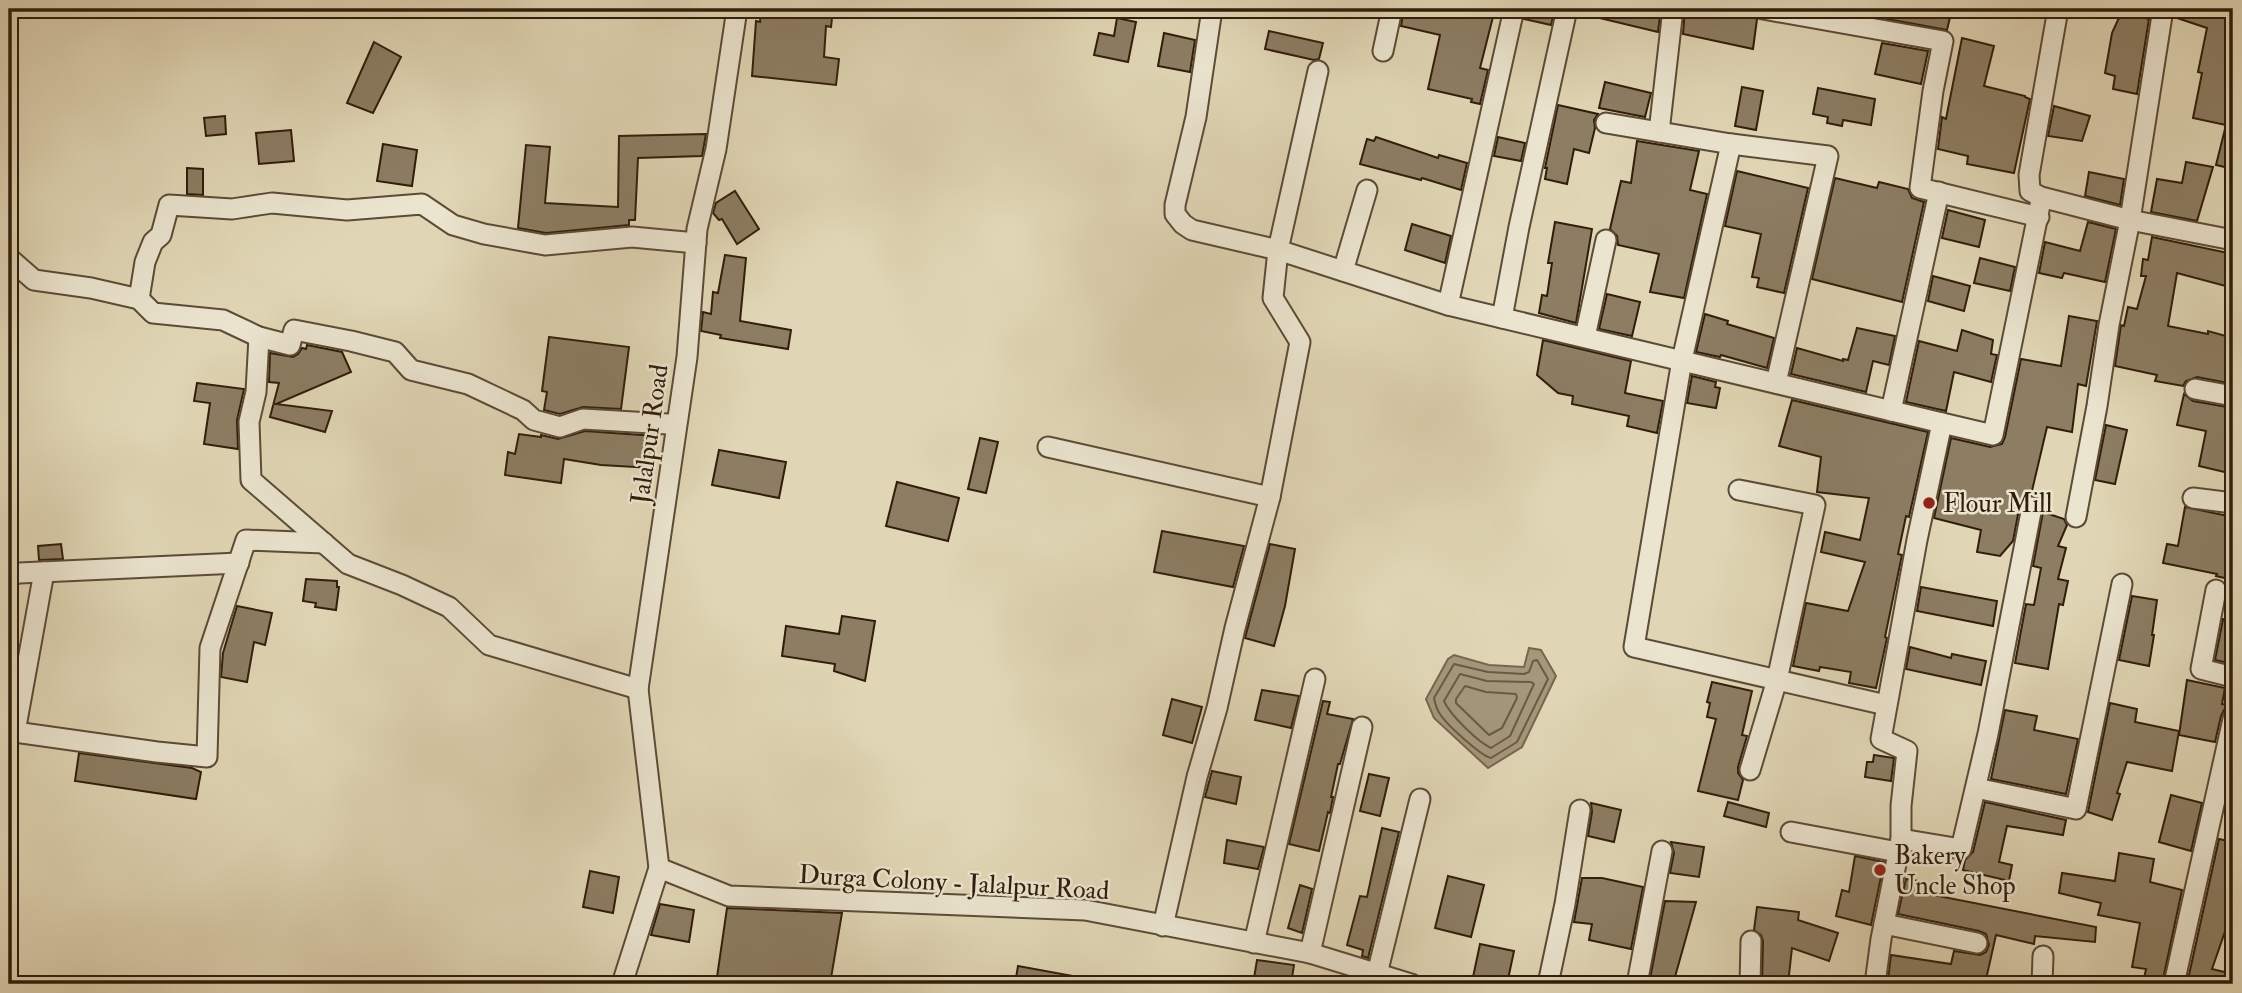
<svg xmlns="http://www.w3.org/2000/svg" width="2242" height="993" font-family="'IM FELL Double Pica',serif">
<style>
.water{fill:#a4977b;stroke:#76664e;stroke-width:2}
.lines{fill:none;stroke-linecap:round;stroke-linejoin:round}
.shore{stroke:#6a5a43;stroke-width:2}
.building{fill:#8c7d63;stroke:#301d0b;stroke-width:2}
.minor-casing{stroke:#5c4b36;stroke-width:23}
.minor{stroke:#ebe4cf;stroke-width:19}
.poi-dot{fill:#8f2418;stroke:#ebe4cf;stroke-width:2.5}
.labels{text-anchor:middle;stroke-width:5;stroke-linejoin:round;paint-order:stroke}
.street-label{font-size:26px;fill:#301d0b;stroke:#ebe4cf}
.poi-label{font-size:26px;fill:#301d0b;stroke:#ebe4cf;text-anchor:start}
</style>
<rect width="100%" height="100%" fill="#e0d6b5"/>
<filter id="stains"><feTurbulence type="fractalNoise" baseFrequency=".00286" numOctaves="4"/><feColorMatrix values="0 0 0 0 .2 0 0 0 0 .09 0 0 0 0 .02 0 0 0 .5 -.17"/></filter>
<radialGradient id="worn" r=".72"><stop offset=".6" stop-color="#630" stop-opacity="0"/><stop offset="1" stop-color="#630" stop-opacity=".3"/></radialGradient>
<polygon class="water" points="1529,648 1541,650 1556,676 1522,747 1488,768 1434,718 1426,699 1448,659 1454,655 1489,665 1524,667"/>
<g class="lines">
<g class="shore">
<path d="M1537 660 1548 679 1517 742 1491 758C1481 756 1446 724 1440 714 1437 710 1435 703 1434 698L1454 664 1488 672 1524 674 1529 672 1533 661Z"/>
<path d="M1460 674 1487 681 1531 682 1534 684 1510 736 1491 748C1478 742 1450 715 1444 701Z"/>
<polygon points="1465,686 1486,692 1516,694 1517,698 1502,728 1489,735 1456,703 1456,699"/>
</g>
</g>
<g class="building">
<polygon points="761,9 833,9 831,27 826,26 824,57 839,59 836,85 752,76 756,21 760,22"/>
<polygon points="1404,9 1495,9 1480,68 1488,70 1480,104 1471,102 1472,99 1428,89 1440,35 1401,26"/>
<polygon points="1526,9 1555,9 1551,25 1524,19"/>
<polygon points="1587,9 1661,9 1658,32 1587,15"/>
<polygon points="1685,9 1729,9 1752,13 1757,19 1753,49 1683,34"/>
<polygon points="1890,9 1952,9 1947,30 1887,19"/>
<polygon points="2175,9 2233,9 2233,99 2229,118 2233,118 2233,169 2216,165 2226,125 2193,118 2202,73 2198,72 2207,28 2174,17"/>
<polygon points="2122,11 2149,19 2137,94 2113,89 2115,76 2105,73 2112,33"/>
<polygon points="1117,18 1136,22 1128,62 1094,55 1099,33 1114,36"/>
<polygon points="1269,31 1323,43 1319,59 1314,60 1265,49"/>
<polygon points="1164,33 1195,40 1190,72 1158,66"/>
<polygon points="1962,38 1994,46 1984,86 2025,96 2025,97 2030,99 2014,173 1967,164 1968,156 1938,149 1942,117 1946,119"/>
<polygon points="374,42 401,57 373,113 347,103"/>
<polygon points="1882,43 1928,51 1921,84 1875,74"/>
<polygon points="1605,82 1651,93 1645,117 1599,108"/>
<polygon points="1742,87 1763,91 1756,130 1735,126"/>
<polygon points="1818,88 1875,99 1871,125 1843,120 1842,126 1827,123 1828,117 1813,114"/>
<polygon points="1558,105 1598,114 1594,120 1595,128 1589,153 1574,149 1567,184 1545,179 1547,168 1545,168"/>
<polygon points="2054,106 2090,116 2082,141 2048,136"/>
<polygon points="225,116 226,134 206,136 204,118"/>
<polygon points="291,130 294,161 259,164 256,133"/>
<polygon points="706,134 702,156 638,158 635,220 629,220 629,225 546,233 518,228 526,145 550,147 545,203 618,207 619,136"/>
<polygon points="1376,137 1438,158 1439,155 1467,163 1461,190 1422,178 1421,180 1360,164 1367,139 1374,141"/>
<polygon points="1498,137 1525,143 1521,161 1494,156"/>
<polygon points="1637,141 1699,151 1690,190 1707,194 1684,298 1650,292 1659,254 1618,245 1617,236 1610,229 1621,181 1631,183"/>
<polygon points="383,144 417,150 412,186 377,181"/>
<polygon points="2186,162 2213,167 2197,221 2151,212 2157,179 2182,183"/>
<polygon points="187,168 203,169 203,195 187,194"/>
<polygon points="1737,171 1808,188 1784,293 1757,287 1759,278 1752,277 1761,234 1725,226"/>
<polygon points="2089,172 2124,179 2120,205 2085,196"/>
<polygon points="1835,178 1877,188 1879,182 1908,189 1912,198 1924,202 1902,302 1812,279"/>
<polygon points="735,191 759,229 737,244 722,219 719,220 713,213 716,203"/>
<polygon points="1948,210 1985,220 1979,247 1942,238"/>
<polygon points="1555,222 1592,229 1576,323 1539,313 1542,295 1547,296 1552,263 1548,263"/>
<polygon points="2088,222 2116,229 2105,282 2064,273 2062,278 2039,273 2045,242 2080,251"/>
<polygon points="1412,224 1451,236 1445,263 1405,250"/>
<polygon points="2152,237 2233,254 2233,288 2177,273 2168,326 2208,334 2208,331 2233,338 2233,384 2197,377 2186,381 2183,386 2155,381 2157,375 2115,366 2121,325 2124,326 2128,307 2137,309 2146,276 2141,276 2143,259 2148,260"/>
<polygon points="725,255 746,258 740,321 791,330 788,349 720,338 721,335 701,331 703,312 711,314 713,292 718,293"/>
<polygon points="1980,258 2015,267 2010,291 1974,283"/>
<polygon points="1933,276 1970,286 1964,311 1928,301"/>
<polygon points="1607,294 1640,302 1632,336 1599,329"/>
<polygon points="1705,314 1728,321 1727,324 1774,338 1767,368 1721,355 1720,357 1696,352"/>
<polygon points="2069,316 2097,321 2086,386 2078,384 2072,432 2047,427 2031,495 2023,499 2020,504 2013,541 2000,556 1977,552 1981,530 1934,518 1951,438 1990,447 2002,444 2005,437 2021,359 2061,366"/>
<polygon points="1857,328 1895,336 1889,365 1873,361 1866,392 1791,374 1797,348 1843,361 1843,359 1848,360"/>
<polygon points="1962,330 1993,340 1991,354 1997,355 1991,382 1954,372 1946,411 1906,402 1919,341 1957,351"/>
<polygon points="549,337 629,347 621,409 583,407 560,414 544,410 547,392 542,391"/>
<polygon points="1543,340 1631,361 1625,393 1663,401 1657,433 1627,426 1629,416 1572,404 1573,396 1558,393 1537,375"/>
<polygon points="307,345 342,352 351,372 276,404 332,411 325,432 270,417 279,383 269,382 270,353 293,357 298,354 302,348 306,349"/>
<polygon points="1692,376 1716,382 1715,387 1720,388 1716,408 1687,403"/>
<polygon points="197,383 244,389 237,420 238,449 204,444 210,403 194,401"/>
<polygon points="2184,394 2193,401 2233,408 2233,474 2199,466 2206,431 2177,425"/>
<polygon points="1792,400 1928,432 1909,517 1906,516 1898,554 1902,555 1885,637 1887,638 1876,688 1849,683 1851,672 1820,667 1819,671 1793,666 1806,603 1848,611 1865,562 1821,552 1825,532 1860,540 1869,498 1817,492 1821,457 1779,446"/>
<polygon points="2106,425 2127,430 2115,484 2095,480"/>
<polygon points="585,431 655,436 652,468 601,465 564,459 561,483 505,475 508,452 515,454 519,434 541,437 541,435 558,439"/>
<polygon points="980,438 998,442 986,493 968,489"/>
<polygon points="719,450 786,462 779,498 712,485"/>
<polygon points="897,482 959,498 948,541 886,526"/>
<polygon points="2185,507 2233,517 2233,580 2216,576 2217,574 2163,563 2167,544 2178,546"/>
<polygon points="2043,512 2064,519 2067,525 2058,546 2066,548 2058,579 2068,581 2063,605 2059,604 2048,669 2015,663 2026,604 2034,605 2041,568 2033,566"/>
<polygon points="1162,531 1244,546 1233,587 1154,572"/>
<polygon points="61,544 63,559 39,560 38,546"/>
<polygon points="1270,544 1295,549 1285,606 1274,646 1245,638"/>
<polygon points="306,579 337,581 337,587 339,587 336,610 315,607 316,603 303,601"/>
<polygon points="1921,587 1997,601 1993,626 1917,611"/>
<polygon points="2132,596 2157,600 2152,635 2154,635 2149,666 2119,660"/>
<polygon points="237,606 272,613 265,645 254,642 247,682 221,677 223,653"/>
<polygon points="842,616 875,621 865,681 834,671 835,664 782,656 786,626 839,634"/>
<polygon points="2223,619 2233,622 2233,664 2215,660"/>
<polygon points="1910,647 1951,658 1952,654 1986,661 1981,685 1906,669"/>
<polygon points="2187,680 2225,688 2222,704 2233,705 2233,707 2224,710 2221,716 2215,742 2179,735"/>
<polygon points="1712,682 1752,691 1742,735 1747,736 1738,767 1738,773 1743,780 1738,800 1698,791 1716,719 1707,717 1710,703 1707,702"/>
<polygon points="1262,690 1299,696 1291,728 1255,720"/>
<polygon points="1172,699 1202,707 1192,743 1163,735"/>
<polygon points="1323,701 1330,702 1327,714 1353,719 1340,764 1338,764 1331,797 1333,797 1330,813 1328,812 1319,851 1289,844"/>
<polygon points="2110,703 2137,709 2135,722 2179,731 2172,771 2127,762 2117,793 2120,794 2112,820 2088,812"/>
<polygon points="2005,710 2037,716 2034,730 2078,739 2066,794 1991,779"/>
<polygon points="79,753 192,768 201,772 196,799 75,781"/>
<polygon points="1874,755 1894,758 1891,781 1865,777 1867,762 1873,762"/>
<polygon points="1212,771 1241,777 1236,804 1205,797"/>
<polygon points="1369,774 1389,778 1380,816 1360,811"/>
<polygon points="2171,795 2202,803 2191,851 2159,842"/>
<polygon points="1728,802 1769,813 1766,827 1724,816"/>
<polygon points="1985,802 2066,820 2063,835 2007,826 1999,862 2012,865 2009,881 1963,870 1965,860 1973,852"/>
<polygon points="1591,803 1621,810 1614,842 1588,836 1592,812"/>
<polygon points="1382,828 1399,832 1368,958 1362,956 1363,950 1347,945 1360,896 1367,897"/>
<polygon points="2219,839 2233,842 2233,895 2229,920 2212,969 2233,974 2233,984 2187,984"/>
<polygon points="1227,840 1264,847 1258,869 1224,863"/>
<polygon points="1671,842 1704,847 1699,877 1670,873 1674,853"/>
<polygon points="2119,853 2154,859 2150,882 2182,890 2162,984 2143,984 2146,969 2132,967 2140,923 2098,915 2101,903 2059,893 2062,873 2115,881"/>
<polygon points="1855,856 1884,862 1871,925 1836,916 1842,890 1849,892"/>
<polygon points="590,871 619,877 613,913 583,907"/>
<polygon points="1448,876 1484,885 1471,937 1435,928"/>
<polygon points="1582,878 1602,878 1643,887 1631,949 1589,940 1592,924 1574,922"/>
<polygon points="1906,879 1925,882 1923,893 2096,927 2095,942 2035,936 2034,944 1996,935 1985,984 1972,984 1947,978 1946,984 1900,984 1888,980 1891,955 1951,964 1954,951 1980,955 1986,952 1989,945 1986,934 1979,931 1898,914"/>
<polygon points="1300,885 1312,889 1302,933 1288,928"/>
<polygon points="1665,901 1696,902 1673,984 1649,984"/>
<polygon points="660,904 694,910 689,942 651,935"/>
<polygon points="1757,907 1799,912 1798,920 1838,933 1829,961 1792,948 1788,984 1762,984 1763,941 1761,935 1754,930"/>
<polygon points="727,908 842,913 830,984 716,984"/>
<polygon points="1480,944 1514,951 1507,984 1482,984 1472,982"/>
<polygon points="1257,960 1294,965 1291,984 1253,984"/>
<polygon points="1018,966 1073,976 1073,984 1015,984"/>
</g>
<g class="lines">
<defs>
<g id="minor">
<polyline points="1212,9 1196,117 1175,205 1175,214 1183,224 1192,230 1278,250 1448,305"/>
<polyline points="1514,9 1448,305 1942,423 1917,540 1881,739 1907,751 1901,806 1901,839 1881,939 1875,984"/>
<polyline points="1763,9 1943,41 1933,91 1920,188 2039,217"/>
<polyline points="2058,9 2029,175 2030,191 2041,197 2130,220 2233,240"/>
<polyline points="1383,51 1392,9"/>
<polyline points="1606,123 1731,144 1828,156 1776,383"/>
<polyline points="1659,132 1673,9"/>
<polyline points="1731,144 1682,360 1634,647 1886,705"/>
<polyline points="9,258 34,280 91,288 139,299 153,313 223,320 259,337 290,345 294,330 351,341 395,352 411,370 468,384 523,410 534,420 560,427 583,419 668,424"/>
<polyline points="1343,271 1367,190"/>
<polyline points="139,299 145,262 153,242 161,235 169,205 232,209 272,203 347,210 422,204 453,225 484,234 545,245 632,237 696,243"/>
<polyline points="1502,318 1519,227 1567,9"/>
<polyline points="259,337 256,392 249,422 251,480 348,564 402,585 449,607 489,645 638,689"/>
<polyline points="1585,337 1606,240"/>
<polyline points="2195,389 2233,396"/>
<polyline points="1891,411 1939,192"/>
<polyline points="1942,423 1993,435 2040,205"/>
<polyline points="1048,447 1270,497"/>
<polyline points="1739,490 1815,505 1777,680 1750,770"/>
<polyline points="2193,498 2233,503"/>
<polyline points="2076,517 2097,406 2109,325 2130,220 2163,9"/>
<polyline points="44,572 15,732 157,752 207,757 210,648 246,540 324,543"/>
<polyline points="9,576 19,573 239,563"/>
<polyline points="2216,590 2201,669 2233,677"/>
<polyline points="1976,788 2076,809 2122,584"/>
<polyline points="1791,832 1898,852"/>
<polyline points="1901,839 1961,849 1988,734 2032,507"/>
<polyline points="659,868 729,896 1085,910 1310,953 1411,984"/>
<polyline points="1884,924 1977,943"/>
<polyline points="1163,926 1197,777 1217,708 1235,628 1270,497 1300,342 1273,298 1278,250 1318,71"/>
<polyline points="1254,943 1315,679"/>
<polyline points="1310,953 1362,727"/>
<polyline points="1377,974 1420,799"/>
<polyline points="622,984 659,868 638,689 687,357 697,229 716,149 737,9"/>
<polyline points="1548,984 1565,904 1580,810"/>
<polyline points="1637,984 1662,851"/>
<polyline points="1750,984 1751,941"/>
<polyline points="2042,984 2043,956"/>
<polyline points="2174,984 2233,719"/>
</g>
</defs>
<use href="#minor" class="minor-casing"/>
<use href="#minor" class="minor"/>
</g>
<g class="poi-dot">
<circle cx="1929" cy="503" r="7"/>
<circle cx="1880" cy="870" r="7"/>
</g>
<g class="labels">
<g class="street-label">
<text transform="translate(649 434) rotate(-82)" y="9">Jalalpur Road</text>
<text transform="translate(954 882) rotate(3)" y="9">Durga Colony - Jalalpur Road</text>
</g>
<g class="poi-label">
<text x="1943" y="512">Flour Mill</text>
<text x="1894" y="864">Bakery<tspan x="1894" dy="30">Uncle Shop</tspan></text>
</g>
</g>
<rect width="2242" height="993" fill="none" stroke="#e0d6b5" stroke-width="35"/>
<rect x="10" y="10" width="2221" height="972" fill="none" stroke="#301d0b" stroke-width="3.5"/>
<rect x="18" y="18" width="2207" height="958" fill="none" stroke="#301d0b" stroke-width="2"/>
<rect width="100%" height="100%" filter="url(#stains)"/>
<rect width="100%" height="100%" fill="url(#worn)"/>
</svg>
